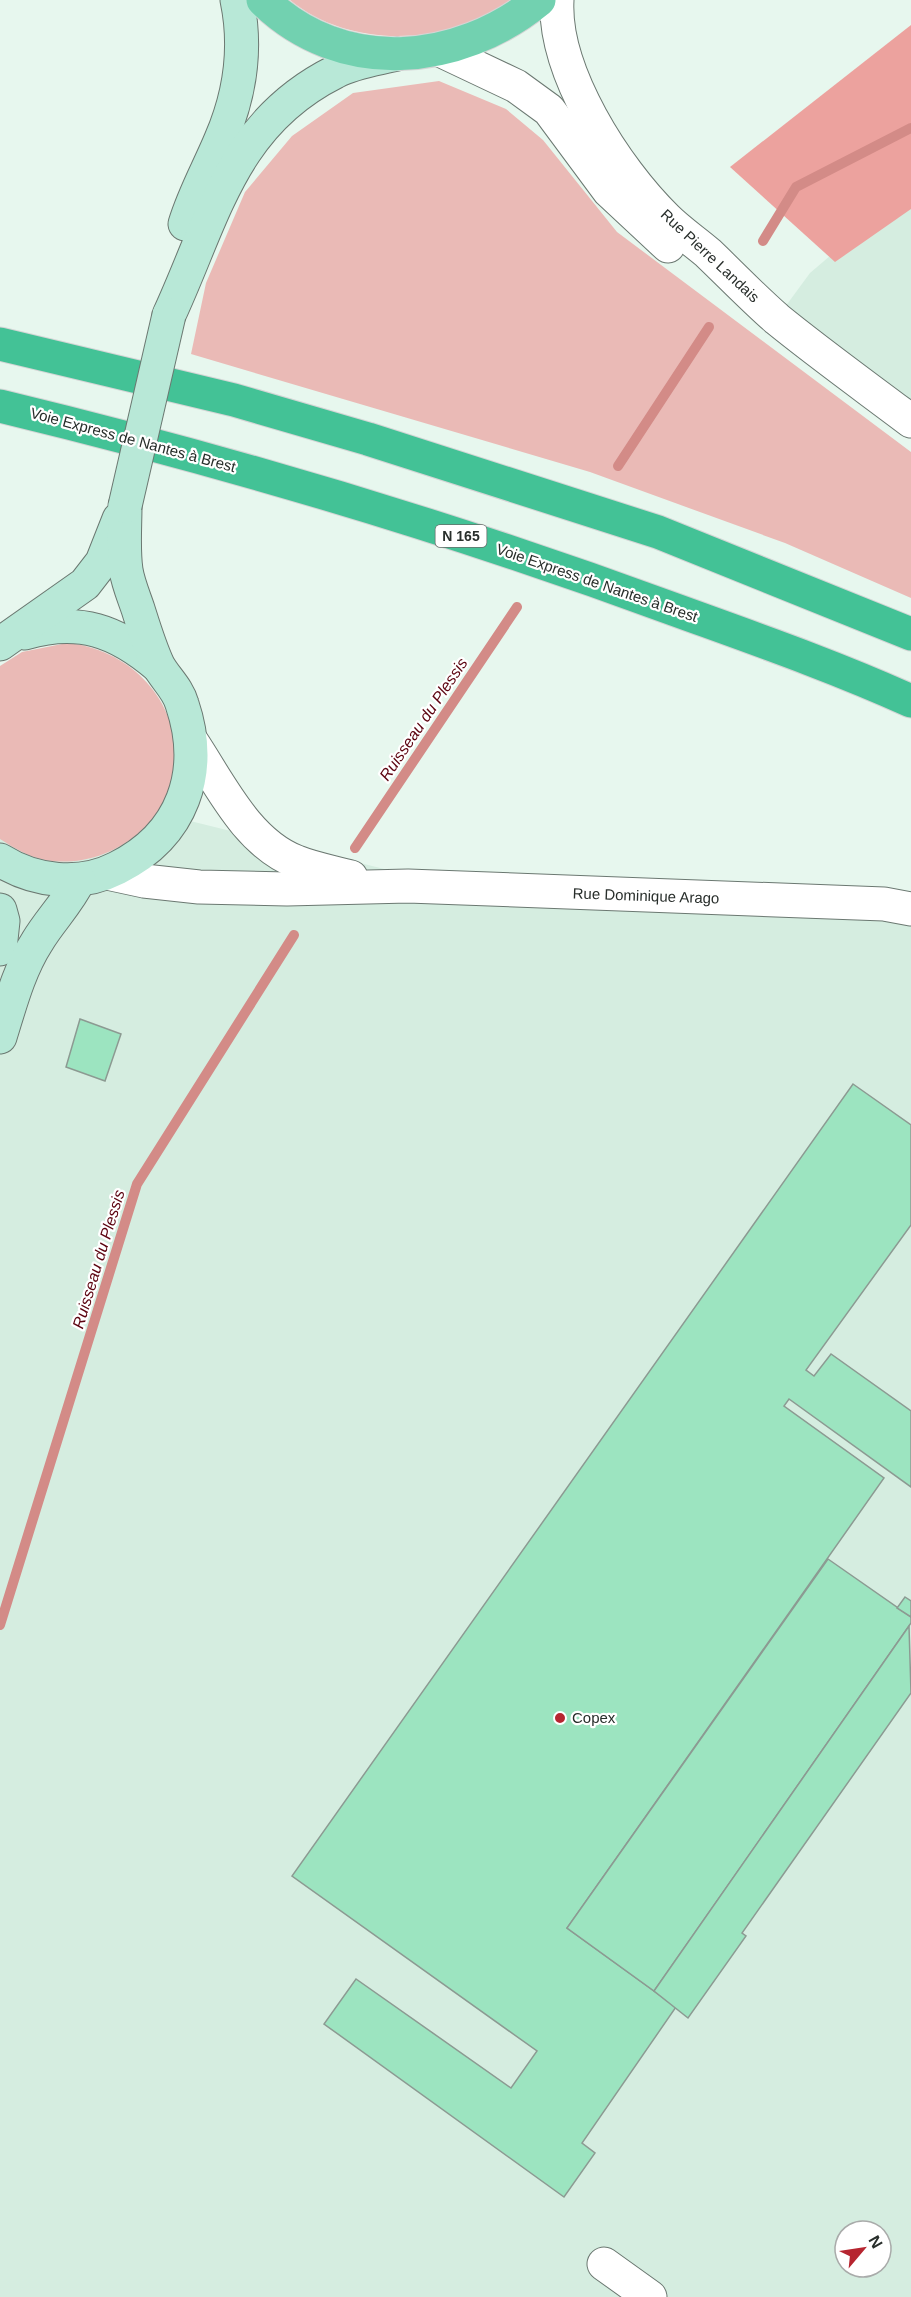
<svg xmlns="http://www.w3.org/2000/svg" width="911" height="2297" font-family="Helvetica,sans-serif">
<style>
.built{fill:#d5ede0;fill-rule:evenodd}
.green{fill:#eabab6}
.forest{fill:#eca29e}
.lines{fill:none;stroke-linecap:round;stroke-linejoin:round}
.stream{stroke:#d38b87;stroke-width:10}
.building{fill:#9ce4c0;stroke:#8c9a92;stroke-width:1.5}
.minor-casing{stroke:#6b7871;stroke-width:35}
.tertiary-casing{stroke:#6b7871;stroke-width:35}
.secondary-casing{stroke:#6b7871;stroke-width:35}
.primary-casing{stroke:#d4d5d5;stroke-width:35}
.trunk-casing{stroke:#d4d5d5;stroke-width:35}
.minor{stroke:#fff;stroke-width:33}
.tertiary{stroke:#fff;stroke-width:33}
.secondary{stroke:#b8e8d7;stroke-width:33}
.primary{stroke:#72d1b0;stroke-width:33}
.trunk{stroke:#43c296;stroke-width:33}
.secondary-bridge-casing{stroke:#6b7871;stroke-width:35;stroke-linecap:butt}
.secondary-bridge{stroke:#b8e8d7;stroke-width:33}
.poi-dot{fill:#b62530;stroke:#fff;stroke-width:2}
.labels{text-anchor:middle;stroke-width:4.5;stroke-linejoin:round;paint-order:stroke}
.shield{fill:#fff;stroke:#686d6b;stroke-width:1.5}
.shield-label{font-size:14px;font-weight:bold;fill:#282e2b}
.street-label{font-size:15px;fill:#282e2b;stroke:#fff}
.poi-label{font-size:15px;fill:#282e2b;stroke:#fff;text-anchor:start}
.water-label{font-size:16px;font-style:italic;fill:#5b020e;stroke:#fff}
</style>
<rect width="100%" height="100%" fill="#e7f7ee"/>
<g class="built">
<polygon points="911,187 911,421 777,318 810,273"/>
<path d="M0 774 465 889 911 909V2297H0ZM845 2231H881V2267H845Z"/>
</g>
<g class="green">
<path d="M290 0H510C449 46 351 50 290 0Z"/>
<polygon points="439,81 506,109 543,140 617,232 911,452 911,598 785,543 590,472 191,354 206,283 245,192 292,136 353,93"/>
<path d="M67 643C133 649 186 707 173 775 162 832 101 870 45 860 29 857 14 848 0 839V666L22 652Z"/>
</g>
<polygon class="forest" points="911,25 911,209 835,262 730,167"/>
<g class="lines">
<g class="stream">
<polyline points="763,241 796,187 911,128"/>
<polyline points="618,466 709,327"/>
<polyline points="355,848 517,607"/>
<polyline points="0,1625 137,1184 294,935"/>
</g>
</g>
<g class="building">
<polygon points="80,1019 121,1034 105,1081 66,1067"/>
<polygon points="853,1084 911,1125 911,1225 806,1370 814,1376 831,1354 911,1411 911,1487 789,1399 784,1406 884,1478 567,1928 676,2007 582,2143 595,2153 564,2197 324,2024 356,1979 511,2088 537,2051 292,1876"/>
<polygon points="828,1559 911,1617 911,1623 654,1991 567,1928"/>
<polygon points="905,1597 911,1601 911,1617 897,1608"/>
<polygon points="909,1626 911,1693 742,1933 746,1936 688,2018 654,1991"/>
</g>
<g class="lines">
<defs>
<polyline id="minor" points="604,2264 650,2297"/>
<g id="tertiary">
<path d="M557 0C553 72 616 169 666 218 679 231 694 241 708 253 731 275 753 298 777 319 820 354 866 387 911 421"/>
<polyline points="440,50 516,86 549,110 609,191 668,246"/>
<path d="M192 742C220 784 247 843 297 862 314 869 333 872 351 877"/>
<polyline points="107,873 144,881 199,887 287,889 408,886 884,904 911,909"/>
</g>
<g id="secondary">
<path d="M185 224C194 194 209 168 221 139 240 95 247 48 237 0"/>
<path d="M169 315C214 218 231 124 335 72 353 62 377 59 397 54"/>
<path d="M25 633C79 617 117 631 158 666"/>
<polyline points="0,644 85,584 102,562 119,519"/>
<path d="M0 860C35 882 80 887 117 868 183 835 205 772 182 704 178 689 165 678 158 665 150 648 144 628 138 609 134 597 128 583 126 570 123 549 125 527 125 506"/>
<polyline points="0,910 3,921 0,949"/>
<path d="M0 1037C10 1005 19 970 37 942 50 920 68 903 79 880"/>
</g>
<path id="primary" d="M263 0C342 77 458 66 539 0"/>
<g id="trunk">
<polyline points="0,344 234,400 368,439 658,532 911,634"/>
<path d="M0 406C228 461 453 528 673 609 753 638 834 666 911 701"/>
</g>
</defs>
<use href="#minor" class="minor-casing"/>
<use href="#tertiary" class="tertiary-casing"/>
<use href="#secondary" class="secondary-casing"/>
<use href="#primary" class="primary-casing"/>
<use href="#trunk" class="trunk-casing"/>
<use href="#minor" class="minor"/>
<use href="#tertiary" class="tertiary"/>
<use href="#secondary" class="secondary"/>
<use href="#primary" class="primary"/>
<use href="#trunk" class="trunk"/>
<defs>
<polyline id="secondary-bridge" points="125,506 169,315"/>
</defs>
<use href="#secondary-bridge" class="secondary-bridge-casing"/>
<use href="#secondary-bridge" class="secondary-bridge"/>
</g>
<circle class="poi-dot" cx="560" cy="1718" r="6"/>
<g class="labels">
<rect class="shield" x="435.5" y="525" width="51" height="22" rx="4.5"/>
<g class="shield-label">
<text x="461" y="541">N 165</text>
</g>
<g class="street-label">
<text transform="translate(710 256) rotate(43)" y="5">Rue Pierre Landais</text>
<text transform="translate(133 440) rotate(15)" y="5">Voie Express de Nantes à Brest</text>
<text transform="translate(597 583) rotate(19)" y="5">Voie Express de Nantes à Brest</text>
<text transform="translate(646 896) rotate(2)" y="5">Rue Dominique Arago</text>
</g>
<g class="poi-label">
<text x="572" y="1723">Copex</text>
</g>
<g class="water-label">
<text transform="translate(423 719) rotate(-56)" y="6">Ruisseau du Plessis</text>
<text transform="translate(98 1259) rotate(-73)" y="6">Ruisseau du Plessis</text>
</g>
</g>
<g transform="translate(863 2249) rotate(61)"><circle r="28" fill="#ffffff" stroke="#a9abaa" stroke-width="1.5"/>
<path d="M0-4.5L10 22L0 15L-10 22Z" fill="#b62530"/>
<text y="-9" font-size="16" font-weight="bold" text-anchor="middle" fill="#282e2b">N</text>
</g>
</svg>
